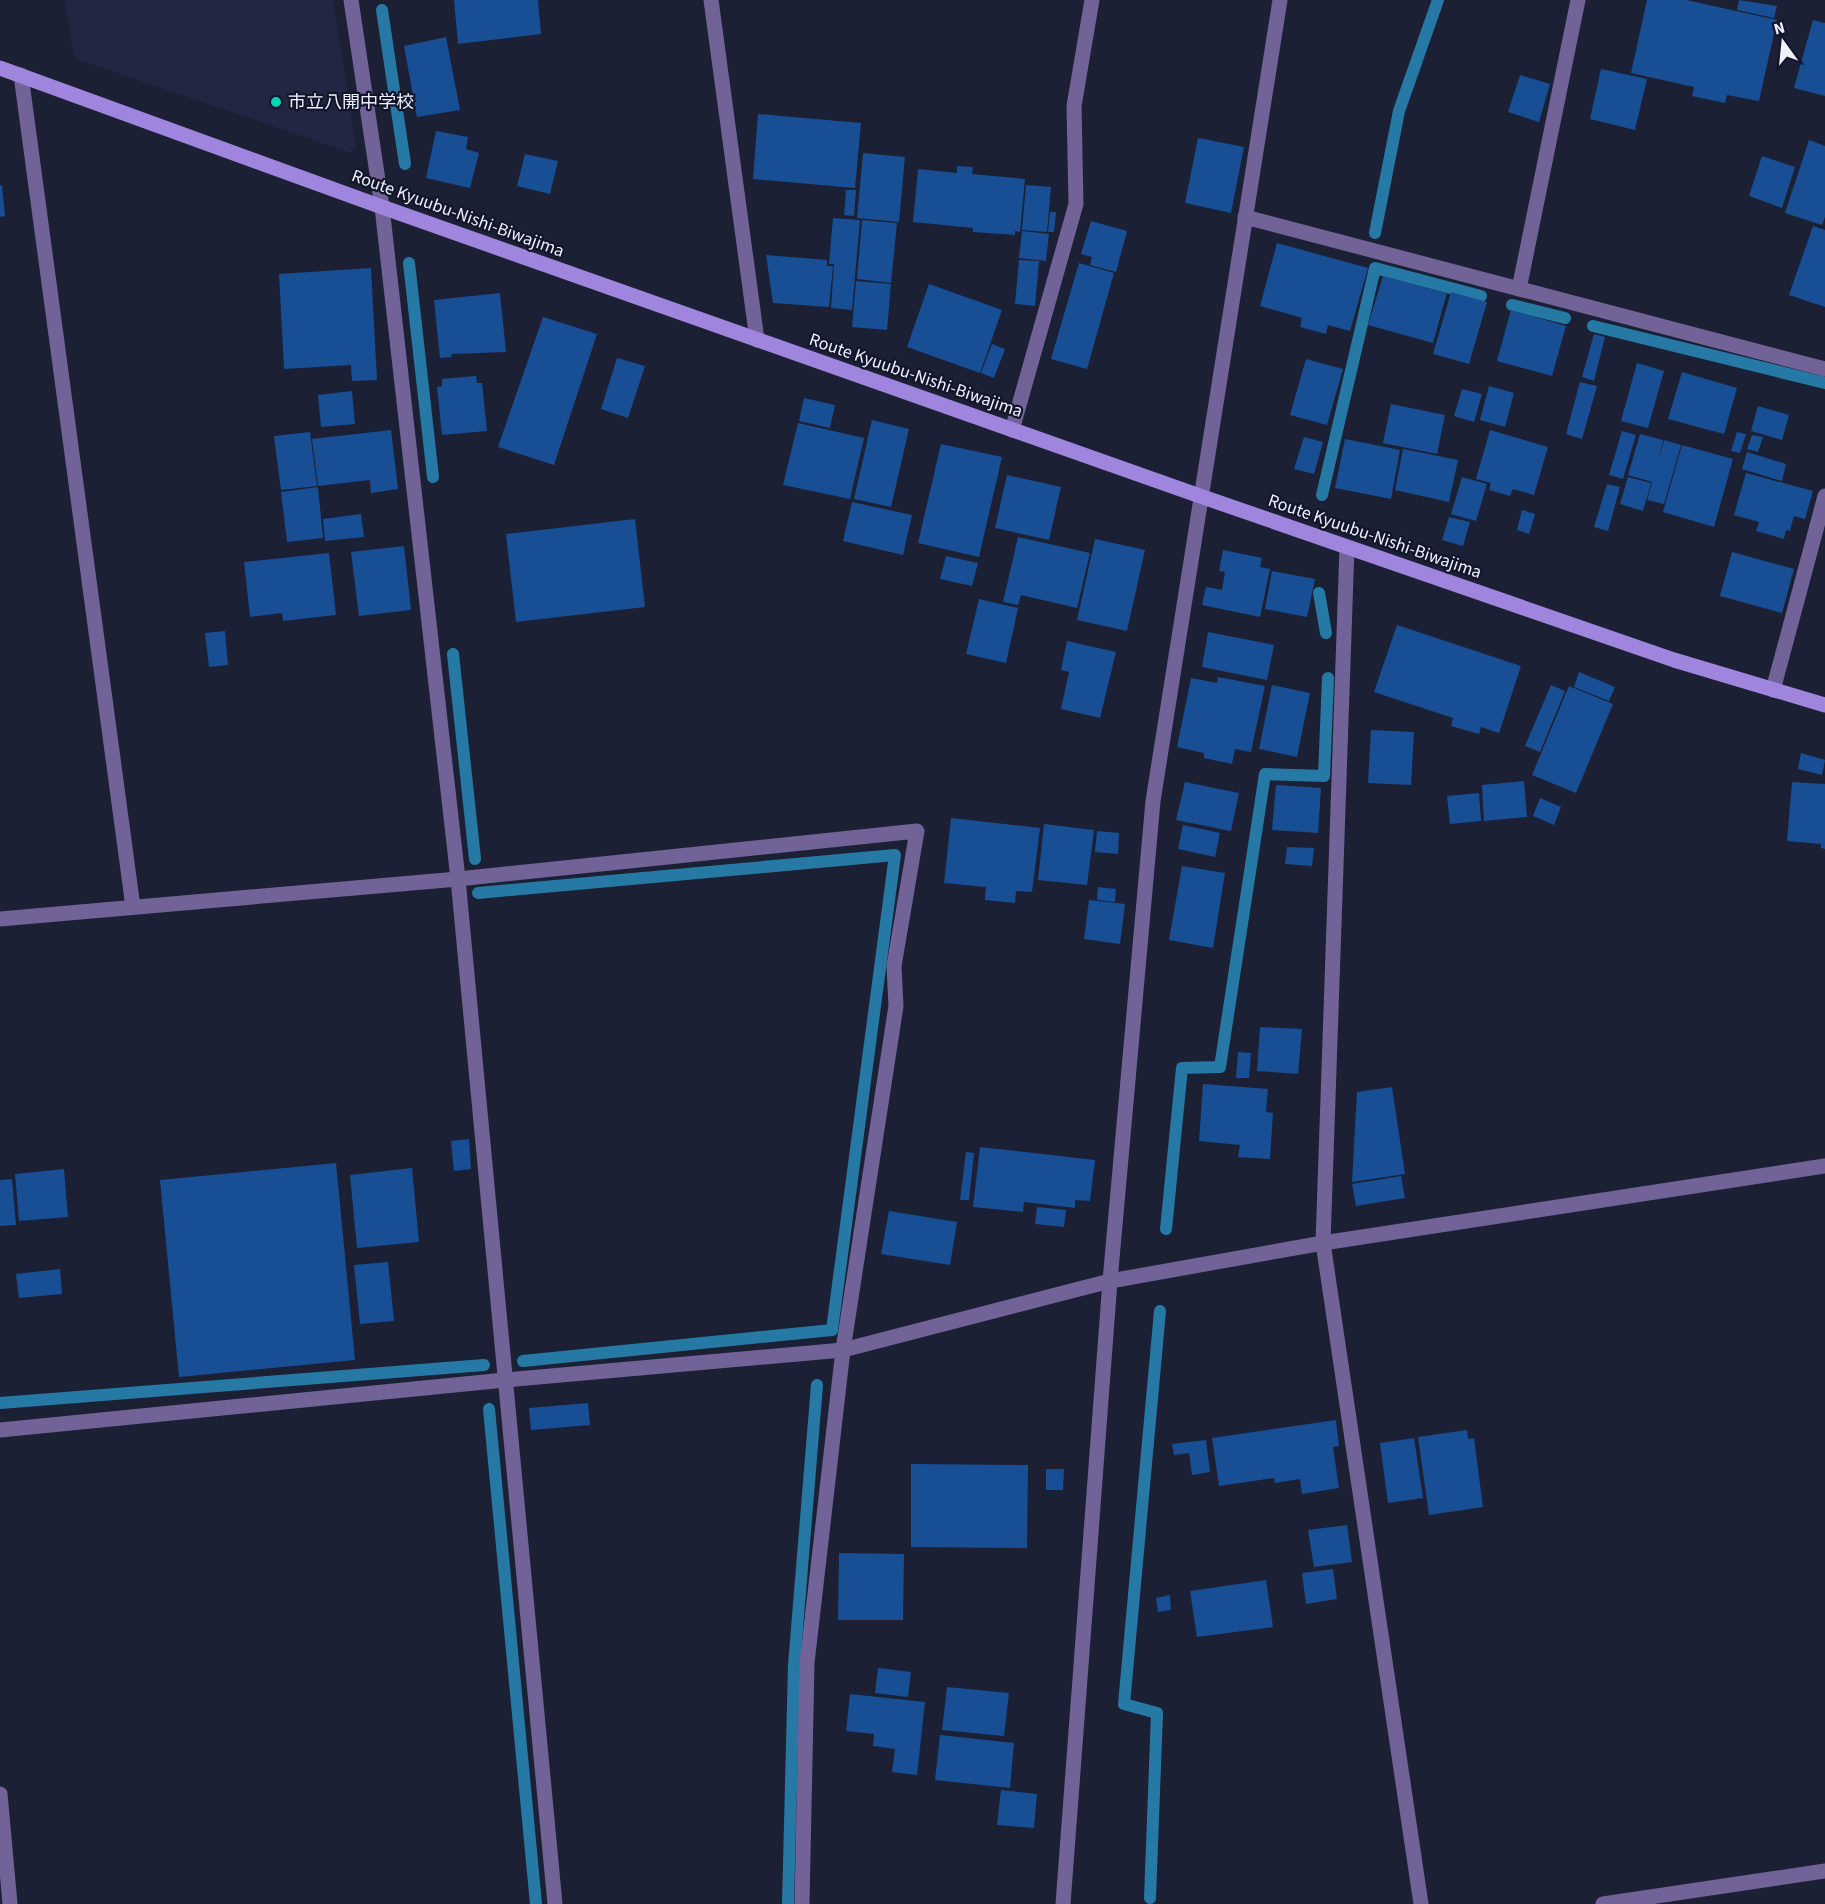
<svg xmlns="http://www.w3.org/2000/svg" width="1825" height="1904" font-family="'Source Sans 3','Noto Sans JP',sans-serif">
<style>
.built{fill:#222642}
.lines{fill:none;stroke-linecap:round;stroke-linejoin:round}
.stream{stroke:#2679a5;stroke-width:12}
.building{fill:#174e94}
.street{stroke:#716298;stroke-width:15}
.secondary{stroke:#9f85dd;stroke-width:15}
.poi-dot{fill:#02d5b6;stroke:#13162b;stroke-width:2}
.labels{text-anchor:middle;stroke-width:4.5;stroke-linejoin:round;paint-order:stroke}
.poi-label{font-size:18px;fill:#eef0fd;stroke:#13162b;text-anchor:start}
.street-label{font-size:18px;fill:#eef0fd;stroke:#13162b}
</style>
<rect width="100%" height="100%" fill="#1c2035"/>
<polygon class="built" points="65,0 333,0 356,147 351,153 74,58"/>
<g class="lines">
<g class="stream">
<polyline points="382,10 405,164"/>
<polyline points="1375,233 1399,111 1438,0"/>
<polyline points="409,263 433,477"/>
<polyline points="1512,305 1565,318"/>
<polyline points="1593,326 1825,383"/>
<polyline points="1322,495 1375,268 1481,296"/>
<polyline points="1319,593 1326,633"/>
<polyline points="453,654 475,859"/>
<polyline points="478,893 895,855 832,1330 523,1361"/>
<polyline points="1166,1229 1182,1068 1220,1067 1265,774 1324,776 1328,678"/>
<polyline points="0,1403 484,1365"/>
<polyline points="489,1409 536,1904"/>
<polyline points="1150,1898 1157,1713 1124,1704 1160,1311"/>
<polyline points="788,1904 794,1665 817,1385"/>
</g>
</g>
<g class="building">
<polygon points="454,0 538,0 541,34 458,44"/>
<polygon points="1647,0 1686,0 1777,20 1759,101 1727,95 1725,103 1692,96 1694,87 1631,73"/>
<polygon points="1739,0 1777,6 1774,18 1737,10"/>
<polygon points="1813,20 1825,23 1825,96 1794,88"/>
<polygon points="446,37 460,110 417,117 404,46"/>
<polygon points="1601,69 1647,79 1635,130 1590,119"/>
<polygon points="1520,75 1550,84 1539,122 1508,112"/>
<polygon points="758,114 861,123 855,188 753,179"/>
<polygon points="436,131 468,137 466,149 479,153 470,188 426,178"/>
<polygon points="1198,138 1244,147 1231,213 1185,203"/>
<polygon points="1809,140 1825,146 1825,217 1822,225 1785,213"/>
<polygon points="863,153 905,157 899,222 857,218"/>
<polygon points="525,154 558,161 550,194 517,186"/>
<polygon points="1762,156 1795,167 1782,208 1749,196"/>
<polygon points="957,166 973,167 972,174 1025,179 1020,232 1015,231 1015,235 973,232 973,228 913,222 918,169 957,173"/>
<polygon points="2,185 5,216 0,217 0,186"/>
<polygon points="1026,185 1051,187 1047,232 1022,230"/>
<polygon points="846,190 856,190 854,216 844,215"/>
<polygon points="1050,212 1056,212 1054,232 1048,232"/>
<polygon points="833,218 860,220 852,310 831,308 834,264 829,264"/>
<polygon points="862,220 897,223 891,283 857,279"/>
<polygon points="1091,221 1127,231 1116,272 1090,265 1092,257 1081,254"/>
<polygon points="1813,226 1825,230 1825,307 1789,295"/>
<polygon points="1022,231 1049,234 1046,261 1019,258"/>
<polygon points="1277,243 1368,268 1350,331 1328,325 1326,334 1300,327 1302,318 1260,306"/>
<polygon points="766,255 827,260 827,266 833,266 829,307 773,303"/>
<polygon points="1019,260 1039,261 1035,306 1015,304"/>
<polygon points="1079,263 1114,273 1087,369 1051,359"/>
<polygon points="371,268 377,380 352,381 351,365 284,369 279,274"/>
<polygon points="1383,276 1447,293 1433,343 1368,325"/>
<polygon points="856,281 891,284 887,330 852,327"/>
<polygon points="929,284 1002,310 980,373 907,347"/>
<polygon points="1451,292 1487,302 1469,364 1433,354"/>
<polygon points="500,293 506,352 451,354 452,357 440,358 434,300"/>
<polygon points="1511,310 1566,326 1552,376 1497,361"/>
<polygon points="543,317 597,334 554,465 498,447"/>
<polygon points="1594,334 1605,337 1594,381 1582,377"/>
<polygon points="992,344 1005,349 994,378 981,373"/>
<polygon points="617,358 645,366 628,418 601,409"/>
<polygon points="1306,359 1343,369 1327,425 1290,415"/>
<polygon points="1637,363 1664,371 1648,428 1621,421"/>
<polygon points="1682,372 1737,388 1724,434 1668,419"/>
<polygon points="476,376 477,383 482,383 487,431 442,435 437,387 442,386 442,379"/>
<polygon points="1580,382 1597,386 1582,439 1566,434"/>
<polygon points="1489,386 1514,393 1505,427 1480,420"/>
<polygon points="1462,389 1482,394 1474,422 1454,416"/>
<polygon points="352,391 355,424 321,427 318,395"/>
<polygon points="804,398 835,405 830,428 799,421"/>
<polygon points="1391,404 1445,415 1437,454 1383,443"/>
<polygon points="1758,406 1789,415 1782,440 1751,431"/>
<polygon points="872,420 909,429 891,507 854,499"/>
<polygon points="798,423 864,438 850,499 783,485"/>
<polygon points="391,430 398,489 371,493 370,480 318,486 312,439"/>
<polygon points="1490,430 1548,447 1534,495 1513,489 1510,496 1489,490 1491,483 1476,479"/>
<polygon points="1622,431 1636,435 1623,479 1609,475"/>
<polygon points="310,432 317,486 281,490 274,436"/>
<polygon points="1737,432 1746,434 1740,453 1731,451"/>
<polygon points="1640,434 1663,440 1659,458 1664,440 1681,445 1664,504 1647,500 1652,482 1628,475"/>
<polygon points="1752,435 1763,437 1758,452 1747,449"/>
<polygon points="1304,437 1323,442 1314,474 1294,469"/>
<polygon points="1345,439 1400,450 1391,499 1335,488"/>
<polygon points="941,444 1002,457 979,557 918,543"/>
<polygon points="1682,445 1733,459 1714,527 1663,512"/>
<polygon points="1403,449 1458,460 1449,502 1395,490"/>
<polygon points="1747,452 1786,464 1782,481 1742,469"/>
<polygon points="1746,473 1813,491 1805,519 1794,516 1790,531 1786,530 1784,539 1756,531 1759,522 1734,515"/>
<polygon points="1007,475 1061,487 1049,540 995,528"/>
<polygon points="1462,477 1487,484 1476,521 1451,514"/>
<polygon points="1628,477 1651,483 1643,511 1620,504"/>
<polygon points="1607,484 1620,487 1608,531 1594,527"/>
<polygon points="318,487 323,538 287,542 281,492"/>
<polygon points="852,502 912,515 903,555 843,541"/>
<polygon points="1522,510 1535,514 1529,534 1517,530"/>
<polygon points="361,514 364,537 325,541 323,519"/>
<polygon points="1449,517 1470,522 1463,546 1442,540"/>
<polygon points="635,519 645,607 516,622 506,534"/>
<polygon points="1018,537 1090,553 1077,608 1021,595 1018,605 1003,602"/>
<polygon points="1095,539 1145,550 1127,631 1077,620"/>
<polygon points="404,546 411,610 359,616 351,552"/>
<polygon points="1223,550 1262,558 1260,567 1270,569 1260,617 1202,605 1206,587 1222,590 1225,572 1219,571"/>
<polygon points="1732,552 1794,569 1782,613 1720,596"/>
<polygon points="329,553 336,615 283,621 282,613 250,617 244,562"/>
<polygon points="946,556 978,563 972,586 940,579"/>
<polygon points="1272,571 1315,579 1307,617 1265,609"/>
<polygon points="979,599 1018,608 1006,663 966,654"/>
<polygon points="1397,625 1521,666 1499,733 1481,727 1479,734 1451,726 1453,718 1374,692"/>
<polygon points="225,631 228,665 209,667 205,633"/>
<polygon points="1208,632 1274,645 1267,680 1202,667"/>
<polygon points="1067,641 1116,652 1100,718 1061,709 1069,672 1061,670"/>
<polygon points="1579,672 1615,687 1609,701 1574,687"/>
<polygon points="1218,677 1265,686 1251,752 1235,749 1232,764 1204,758 1204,753 1177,747 1191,678 1217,683"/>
<polygon points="1272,685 1310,693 1297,757 1259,749"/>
<polygon points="1551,685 1565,691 1540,752 1525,746"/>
<polygon points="1569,686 1613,704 1576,793 1532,775"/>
<polygon points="1371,730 1414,732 1411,785 1368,783"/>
<polygon points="1801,753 1825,760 1822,775 1798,769"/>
<polygon points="1524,781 1527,817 1484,821 1482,785"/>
<polygon points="1185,782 1239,793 1231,831 1176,820"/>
<polygon points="1792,782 1825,784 1825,849 1821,848 1821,844 1787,841"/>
<polygon points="1276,785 1321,788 1318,833 1272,830"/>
<polygon points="1479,793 1481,821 1450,824 1447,796"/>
<polygon points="1540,798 1561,807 1554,825 1533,816"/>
<polygon points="951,818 1040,828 1032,892 1016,891 1015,903 985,900 986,887 944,883"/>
<polygon points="1044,824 1094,830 1087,885 1038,880"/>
<polygon points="1183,825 1220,833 1215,857 1178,849"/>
<polygon points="1097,831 1119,833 1118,854 1095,852"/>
<polygon points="1287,847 1314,848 1312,866 1285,864"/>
<polygon points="1182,866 1225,873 1213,948 1169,940"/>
<polygon points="1098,887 1116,889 1115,902 1097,900"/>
<polygon points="1089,900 1125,904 1120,944 1084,939"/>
<polygon points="1260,1027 1302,1029 1298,1074 1257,1071"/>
<polygon points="1238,1052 1251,1053 1249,1078 1236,1078"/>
<polygon points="1203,1084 1268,1089 1266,1112 1273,1113 1270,1159 1238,1157 1240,1145 1199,1141"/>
<polygon points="1392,1087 1405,1174 1352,1182 1357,1092"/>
<polygon points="469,1139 471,1169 454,1171 451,1141"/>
<polygon points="980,1147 1095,1160 1090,1201 1075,1200 1075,1208 1024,1202 1023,1212 973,1207"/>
<polygon points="966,1152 974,1153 969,1200 960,1200"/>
<polygon points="336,1163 355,1360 179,1377 160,1180"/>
<polygon points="412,1168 419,1242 357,1248 350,1175"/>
<polygon points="64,1169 68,1217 19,1221 15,1174"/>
<polygon points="1401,1176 1405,1198 1356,1206 1352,1184"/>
<polygon points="12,1179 16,1225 0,1226 0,1180"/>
<polygon points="1037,1207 1066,1210 1064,1227 1035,1224"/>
<polygon points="889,1211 957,1222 950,1265 881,1254"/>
<polygon points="388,1262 394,1321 360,1324 354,1265"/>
<polygon points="60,1269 62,1294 19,1298 16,1274"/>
<polygon points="588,1403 590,1425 531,1430 529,1408"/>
<polygon points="1336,1420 1339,1446 1333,1447 1339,1488 1302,1494 1300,1479 1275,1483 1274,1478 1219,1486 1212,1438"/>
<polygon points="1467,1430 1468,1439 1474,1438 1483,1507 1429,1515 1418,1437"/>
<polygon points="1414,1438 1423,1498 1388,1503 1380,1443"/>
<polygon points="1206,1440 1210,1472 1192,1475 1189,1453 1174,1455 1172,1444"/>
<polygon points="911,1464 1028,1465 1027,1548 911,1547"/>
<polygon points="1046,1469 1064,1469 1063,1490 1046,1490"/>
<polygon points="1347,1525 1352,1562 1314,1567 1308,1530"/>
<polygon points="839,1553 904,1554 903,1620 838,1620"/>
<polygon points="1333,1569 1337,1599 1306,1604 1302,1573"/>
<polygon points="1266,1580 1273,1627 1197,1637 1190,1591"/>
<polygon points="1170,1595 1171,1610 1158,1612 1156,1598"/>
<polygon points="878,1668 911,1672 908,1697 875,1693"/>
<polygon points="947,1687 1009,1693 1004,1736 942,1730"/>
<polygon points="850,1694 925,1702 917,1775 892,1772 895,1749 873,1746 874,1734 846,1731"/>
<polygon points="940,1735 1014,1743 1010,1788 935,1780"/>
<polygon points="1001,1790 1037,1794 1034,1828 997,1825"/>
</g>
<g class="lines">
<g class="street">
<polyline points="351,0 382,207 458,879 555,1904"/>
<polyline points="711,0 757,340"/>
<polyline points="21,75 133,907"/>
<polyline points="1245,217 1825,369"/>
<polyline points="1519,289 1578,0"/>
<polyline points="1012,430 1076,204 1074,106 1092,0"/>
<polyline points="1347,547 1323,1243 1421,1904"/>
<polyline points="1773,690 1825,496"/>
<polyline points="0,919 458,879 917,831 894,966 896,1006 843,1350 807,1663 802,1904"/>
<polyline points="0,1430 505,1380 843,1350 1110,1281 1323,1243 1825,1166"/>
<polyline points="0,1794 10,1904"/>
<polyline points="1063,1904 1110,1281 1153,801 1280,0"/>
<polyline points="1603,1904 1825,1871"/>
</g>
<polyline class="secondary" points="0,68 382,207 1200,496 1674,660 1825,705"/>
</g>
<circle class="poi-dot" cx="276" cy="102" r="6"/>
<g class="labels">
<g class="poi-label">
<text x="288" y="108">市立八開中学校</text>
</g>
<g class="street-label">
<text transform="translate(458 213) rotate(20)" y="6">Route Kyuubu-Nishi-Biwajima</text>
<text transform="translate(916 375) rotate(19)" y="6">Route Kyuubu-Nishi-Biwajima</text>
<text transform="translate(1375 536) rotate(19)" y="6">Route Kyuubu-Nishi-Biwajima</text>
</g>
</g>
<g transform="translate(1783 42) rotate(345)" stroke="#13162b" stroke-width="4.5" paint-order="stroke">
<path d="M0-4.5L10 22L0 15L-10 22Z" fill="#eef0fd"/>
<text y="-9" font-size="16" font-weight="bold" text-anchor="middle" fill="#eef0fd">N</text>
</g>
</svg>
